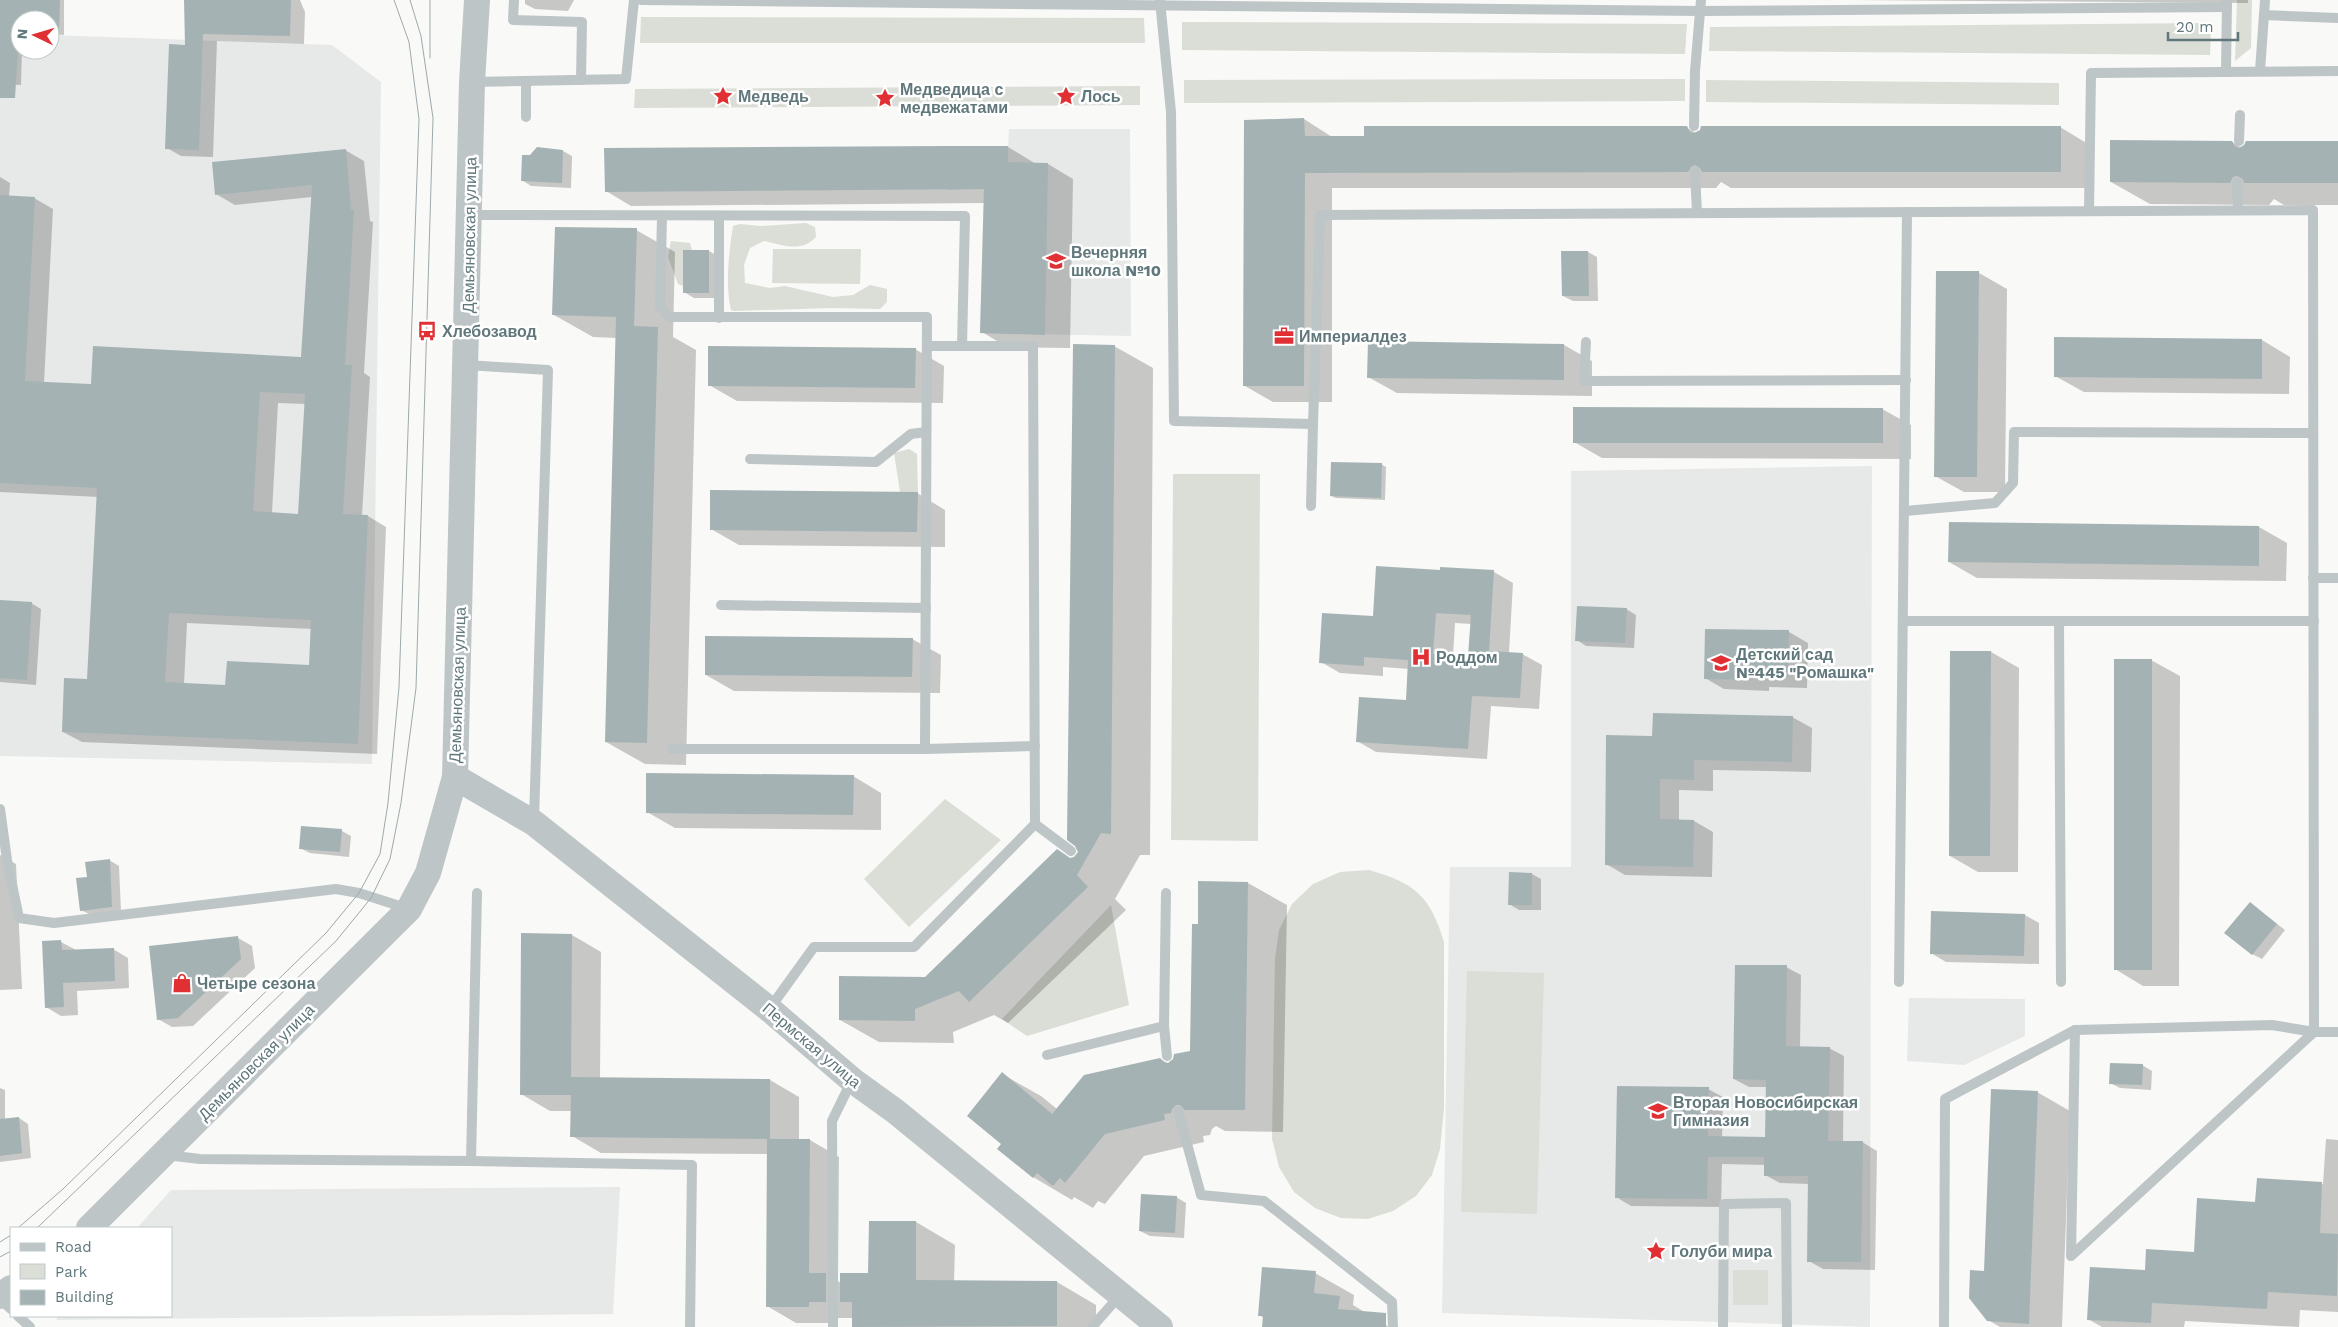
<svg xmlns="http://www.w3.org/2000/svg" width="2338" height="1327" font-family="'Work Sans',sans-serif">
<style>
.built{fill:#e7e9e8}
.green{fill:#dbded6}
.shadow{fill:#0003;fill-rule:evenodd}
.building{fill:#a5b2b4;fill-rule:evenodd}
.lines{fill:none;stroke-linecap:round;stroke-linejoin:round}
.service{stroke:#bec5c7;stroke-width:10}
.tertiary{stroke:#bec5c7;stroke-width:26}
.tram{stroke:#9ea9ac;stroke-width:1}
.labels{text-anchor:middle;stroke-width:5;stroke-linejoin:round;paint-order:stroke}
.poi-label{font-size:16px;font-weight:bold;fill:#60777b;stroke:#fff;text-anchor:start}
.street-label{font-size:16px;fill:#60777b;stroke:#fff}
</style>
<rect width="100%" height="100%" fill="#f9f9f7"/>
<g class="built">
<polygon points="0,34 20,34 20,50 50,50 50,35 332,45 381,82 372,764 0,756"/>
<polygon points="1009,129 1130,129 1131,336 980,333 984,189 947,190 947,146 1008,146"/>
<polygon points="1872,466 1870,1327 1442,1313 1450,867 1571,867 1571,471"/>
<polygon points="1909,998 2025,999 2025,1036 1964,1065 1907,1061"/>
<polygon points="620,1187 613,1314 56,1320 59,1316 171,1316 171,1228 137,1228 171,1190"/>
</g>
<g class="green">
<polygon points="2237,0 2252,0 2251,48 2235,61"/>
<polygon points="641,17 1144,18 1145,43 640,43"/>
<polygon points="1182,22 1687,24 1685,54 1182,50"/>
<polygon points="2211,23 2210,55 1709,51 1710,27"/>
<polygon points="1685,79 1685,101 1184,103 1184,80"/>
<polygon points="1706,80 2059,83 2059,105 1706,102"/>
<polygon points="1140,86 1140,105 634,108 635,89"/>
<path d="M806 223 815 227 816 237C801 253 783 245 764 241L750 248 744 265 745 283 770 288 785 286 833 297 853 295 870 285 887 289V302L880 309 831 308 734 311 731 310C725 286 729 251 733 226L740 224 761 226Z"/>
<polygon points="671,241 690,243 692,250 683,250 683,286 678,284 668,257"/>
<polygon points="773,249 861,249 860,284 772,283"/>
<polygon points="909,449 917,454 918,492 900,492 894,453"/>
<polygon points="1173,474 1260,474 1258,841 1171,840"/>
<polygon points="945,799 1001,840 909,927 864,879"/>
<path d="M1369 870C1415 883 1430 896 1444 942V1108L1440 1149 1432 1175 1416 1196 1393 1211 1368 1219 1341 1218 1315 1208 1294 1192 1279 1167 1272 1139 1275 959 1279 930 1292 904 1313 884 1340 872Z"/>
<polygon points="1111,905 1129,1005 1027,1036 1002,1019"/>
<polygon points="1467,971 1544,973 1537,1214 1461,1212"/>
<rect x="1733" y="1270" width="35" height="35"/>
</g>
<g class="shadow">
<polygon points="0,0 64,0 64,35 50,34 50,20 20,20 20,50 22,50 21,85 0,84"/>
<polygon points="186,0 300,0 305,12 304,44 217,41 213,157 181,156 167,148 187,46"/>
<polygon points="525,0 574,0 568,11 535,9 525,4"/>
<polygon points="1850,0 2248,0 2248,3"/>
<polygon points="1304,119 1332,137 1687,128 1696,133 2060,127 2088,144 2089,188 1731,188 1721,182 1716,188 1332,188 1332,402 1273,402 1245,386"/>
<polygon points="2232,142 2242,148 2338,142 2338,205 2284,205 2274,199 2269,205 2150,204 2111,182"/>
<polygon points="1008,147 1033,162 1033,164 1048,164 1073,179 1070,348 1007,347 982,332 985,203 631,206 606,191 606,149"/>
<path d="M345 150 364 161 370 221 373 222 364 373 370 377 362 516H368L386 527 377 754 82 742 63 732 88 680 98 497 0 492V177L10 183 9 197 34 198 53 209 44 383 92 386 303 358 312 197 235 205 216 194ZM278 403 306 404 299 515 272 513ZM187 623 312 629 310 666 226 686 184 684Z"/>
<polygon points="563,151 572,156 571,188 531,186 522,180"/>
<polygon points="636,230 675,252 673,337 696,350 686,765 645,764 606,742 616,338 593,337 554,315"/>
<polygon points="709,251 718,256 718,298 694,298 684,292"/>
<polygon points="1588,252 1597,257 1598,301 1573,301 1563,296"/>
<polygon points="1979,273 2007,289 2005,492 1964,492 1935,476"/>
<polygon points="2262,340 2290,357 2289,394 2084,392 2055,376"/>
<polygon points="1369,342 1564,345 1592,361 1592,396 1397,393 1368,377"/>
<polygon points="1114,346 1153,368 1150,855 1140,855 1115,899 1126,910 1008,1023 994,1015 953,1032 954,1043 879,1042 840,1020 925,978 1071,859 1075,858 1079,853"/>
<polygon points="915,349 944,366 943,403 737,401 709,385"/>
<polygon points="1882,409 1911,425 1911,459 1602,458 1574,442"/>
<polygon points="1381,464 1386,467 1385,500 1336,498 1331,496"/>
<polygon points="917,493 945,510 945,547 739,545 711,529"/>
<polygon points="2259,527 2287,543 2286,581 1977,578 1949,562"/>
<path d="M1441 572H1494L1513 583 1509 653 1522 654 1542 665 1539 709 1491 706 1487 759 1376 752 1357 741 1407 701 1409 669 1383 667V676L1340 673 1321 662 1374 617ZM1455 623 1472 624 1470 658 1453 656Z"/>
<polygon points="0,601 31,603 41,609 36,685 0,682"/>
<polygon points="1626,609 1636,615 1634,648 1586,646 1577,640"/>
<polygon points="1706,630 1789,632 1808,643 1807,688 1769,687 1769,691 1724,689 1705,678"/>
<polygon points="912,639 941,655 940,693 734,691 706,675"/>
<polygon points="1991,652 2019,668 2018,872 1978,872 1950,856"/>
<polygon points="2151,660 2180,676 2179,986 2143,986 2115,969"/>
<polygon points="1792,717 1812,728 1811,772 1713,770 1713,791 1679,790 1679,821 1694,821 1713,832 1712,877 1625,875 1606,864 1654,738"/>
<polygon points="853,776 881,793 881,830 675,828 647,812"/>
<polygon points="342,831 351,836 349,857 310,853 300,848"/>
<polygon points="0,855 16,864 22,989 0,990"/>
<polygon points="109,860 119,866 121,912 91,915 81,910 88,878"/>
<polygon points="1532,874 1541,879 1541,910 1519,910 1509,904"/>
<polygon points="1248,883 1287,905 1283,1132 1225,1131 1216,1126 1212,1129 1210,1135 1203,1136 1204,1142 1144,1156 1105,1204 1098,1201 1093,1208 1074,1197 1072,1200 1033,1177 1003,1143 1002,1074 1041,1096 1057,1109 1160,1059 1169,1064 1191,1052 1199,925"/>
<polygon points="2250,903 2285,930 2262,959 2252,954"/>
<polygon points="2025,915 2039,923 2039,964 1946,962 1931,953"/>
<polygon points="572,935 601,952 600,1078 770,1080 799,1097 799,1140 810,1140 839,1157 838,1281 841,1283 870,1274 916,1222 955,1245 954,1282 1057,1282 1096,1305 1096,1327 853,1327 853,1318 838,1318 838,1323 796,1323 767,1306 768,1154 601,1153 572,1136 572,1111 550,1111 521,1094"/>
<polygon points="238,938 252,946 255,968 193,1026 172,1027 158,1019"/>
<polygon points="61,942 76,950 113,949 128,958 129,988 77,991 78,1015 61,1016 46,1007"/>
<polygon points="1786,967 1801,975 1800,1048 1829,1048 1844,1056 1843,1142 1862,1142 1877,1151 1875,1270 1823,1269 1809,1261 1809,1184 1780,1183 1765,1175 1765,1165 1722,1164 1721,1207 1631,1206 1616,1197 1708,1089 1723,1097 1722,1138 1766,1138 1767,1087 1749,1087 1734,1079"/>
<polygon points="2142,1065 2152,1071 2151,1090 2120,1088 2110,1083"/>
<polygon points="0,1088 5,1090 5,1120 19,1118 28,1124 31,1158 0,1162"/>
<polygon points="2037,1092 2070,1111 2062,1327 2000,1327 1988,1320 1985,1272"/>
<polygon points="2326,1139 2338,1140 2338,1312 2300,1310 2299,1327 2185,1321 2184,1327 2102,1327 2088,1319 2146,1272 2195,1253 2256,1203 2323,1184"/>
<polygon points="1176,1197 1186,1203 1184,1238 1150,1236 1140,1231"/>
<polygon points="1315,1273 1354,1295 1353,1305 1389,1327 1263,1327 1264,1318 1259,1315"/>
</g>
<g class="building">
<polygon points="0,0 60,0 59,33 50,33 50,20 20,20 15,98 0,98"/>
<polygon points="184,0 291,0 290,36 203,34 199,150 165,149 169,44 185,45"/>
<polygon points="1304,118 1305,136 1364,136 1364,126 1687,126 1690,132 1694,133 1700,130 1701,126 2061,126 2061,172 1702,172 1700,168 1695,165 1691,167 1688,172 1305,173 1304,386 1243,386 1244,120"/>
<polygon points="2110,140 2232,141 2235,146 2239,148 2244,145 2246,141 2338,141 2338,183 2244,183 2243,179 2237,176 2233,177 2230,183 2110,182"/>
<polygon points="947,146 1008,146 1008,162 1048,163 1045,335 980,333 984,189 605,192 604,148"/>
<polygon points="537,147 563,150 562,183 521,181 522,155 530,155"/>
<path d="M346 149 351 210H354L345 365H352L343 514 368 515 358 744 62 732 64 678 87 679 97 488 0 483V195L35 197 25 381 91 384 93 346 301 357 312 185 215 195 212 162ZM260 392 305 394 298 514 253 511ZM169 613 311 620 309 665 227 661 225 685 165 682Z"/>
<polygon points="555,227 637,228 634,326 658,327 647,743 605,742 616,317 552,315"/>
<rect x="683" y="250" width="26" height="43"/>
<polygon points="1561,251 1588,251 1589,296 1562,296"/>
<polygon points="1936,271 1979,271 1977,477 1934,477"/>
<polygon points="2054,337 2262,339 2262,379 2054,377"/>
<polygon points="1368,341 1564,344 1564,380 1367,378"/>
<polygon points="1073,344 1115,345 1111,834 1101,833 1077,875 1088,887 969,1002 959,991 915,1009 915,1021 839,1020 839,976 925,977 1057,849 1070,858 1074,857 1078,852 1075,846 1067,840"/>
<polygon points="708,346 916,348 915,388 708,386"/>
<polygon points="1573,407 1883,408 1883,443 1573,443"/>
<polygon points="1331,462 1382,463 1381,498 1330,496"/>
<polygon points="710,490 918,492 917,532 710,530"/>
<polygon points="1949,522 2259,526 2259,566 1948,562"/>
<path d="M1376 566 1440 570V567L1494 570 1489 651 1523 653 1520 698 1472 696 1468 749 1356 742 1359 697 1406 700 1408 660 1364 657V666L1319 663 1322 613 1373 616ZM1436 613 1471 615 1468 656 1433 654Z"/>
<polygon points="0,600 32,602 27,680 0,678"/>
<polygon points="1577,606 1627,608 1625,643 1575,641"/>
<polygon points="1705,629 1789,630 1788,677 1750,677 1750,680 1704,679"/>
<polygon points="705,636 913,638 912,677 705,675"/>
<polygon points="1950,651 1991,651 1990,856 1949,856"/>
<rect x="2114" y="659" width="38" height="311"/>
<polygon points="1653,713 1793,716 1792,762 1694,760 1694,780 1660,779 1660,819 1694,820 1693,867 1605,865 1606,735 1652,736"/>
<polygon points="646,773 854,775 853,815 646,813"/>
<polygon points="301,826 342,829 340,852 299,849"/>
<polygon points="110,859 112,907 80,911 76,878 87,877 85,862"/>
<polygon points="1509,872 1532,873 1532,905 1508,905"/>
<polygon points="1198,881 1248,882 1245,1110 1185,1110 1180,1105 1176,1105 1172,1109 1171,1113 1164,1114 1165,1120 1105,1134 1065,1183 1060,1178 1053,1186 1037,1173 1033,1178 997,1149 1001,1144 967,1116 1002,1072 1052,1114 1084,1075 1160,1058 1164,1062 1168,1063 1173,1059 1174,1054 1190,1051 1192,924 1198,924"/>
<polygon points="2250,902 2277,924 2252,955 2224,933"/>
<polygon points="1931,911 2025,914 2024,956 1930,954"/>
<polygon points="521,933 572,934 571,1077 770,1079 770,1139 810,1139 809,1273 826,1273 826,1302 809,1302 809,1307 766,1307 767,1139 570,1137 571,1095 520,1095"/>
<polygon points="238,936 241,959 178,1018 157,1020 149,946"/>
<polygon points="61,940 62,950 114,948 115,981 63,983 64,1007 45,1008 42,941"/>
<polygon points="1735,965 1787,965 1786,1046 1830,1047 1828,1141 1863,1141 1861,1262 1807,1262 1808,1176 1764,1176 1764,1157 1708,1157 1707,1199 1615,1198 1617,1086 1709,1087 1708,1136 1765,1137 1766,1080 1733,1079"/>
<polygon points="2110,1063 2143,1064 2142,1085 2109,1084"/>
<polygon points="1991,1089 2038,1091 2029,1324 1987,1321 1969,1298 1970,1270 1984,1271"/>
<polygon points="19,1117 22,1153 0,1156 0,1119"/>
<polygon points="2257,1178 2322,1182 2320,1233 2338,1234 2337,1296 2268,1292 2267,1309 2152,1303 2151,1323 2087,1320 2090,1267 2145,1270 2146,1249 2194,1252 2197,1198 2255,1202"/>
<polygon points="1141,1194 1177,1196 1175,1233 1139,1231"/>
<polygon points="869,1221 916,1221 916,1280 1057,1281 1057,1326 852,1327 852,1302 840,1302 840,1273 868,1273"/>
<polygon points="1262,1267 1316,1271 1314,1293 1340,1296 1338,1309 1386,1313 1386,1327 1262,1327 1263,1316 1258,1316"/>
</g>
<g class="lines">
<g class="service">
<polyline points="514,0 513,20 582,22 581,80"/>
<polyline points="641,0 1700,11 2227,7"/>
<polyline points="1160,1 1171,112 1174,421 1313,424 1311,506"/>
<polyline points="2264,15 2338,18"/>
<polyline points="2226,71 2227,0"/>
<polyline points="2260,71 2265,0"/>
<polyline points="472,82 626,79 634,0"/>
<polyline points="526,117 526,81"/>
<polyline points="1694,126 1695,71 1701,0"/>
<polyline points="2239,141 2240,115"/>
<polyline points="1695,172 1697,213"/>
<polyline points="2237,183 2238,210"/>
<polyline points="2089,211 2091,73 2338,71"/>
<polyline points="470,215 965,216 962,346"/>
<polyline points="662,216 660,307 669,317 927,317 925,749 1035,746"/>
<polyline points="719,318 719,216"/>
<polyline points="1586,342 1584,381 1906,380"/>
<polyline points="466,365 548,370 534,820"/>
<polyline points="1313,424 1320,215 2313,210 2314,1032 2071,1256 2075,1030"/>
<polyline points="750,459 876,462 911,434 926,432"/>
<polyline points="1905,511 1995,503 2013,483 2014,432 2313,433"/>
<polyline points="2313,578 2338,578"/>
<polyline points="721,605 926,608"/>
<polyline points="1904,621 2314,621"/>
<polyline points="2059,621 2061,982"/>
<polyline points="672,749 925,749"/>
<polyline points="0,809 7,860 19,918 54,923 336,889 359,893 406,908"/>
<polyline points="1035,824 1071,851"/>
<polyline points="1899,982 1907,212"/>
<polyline points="770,1008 814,947 914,947 1035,824 1033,346 927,346"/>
<polyline points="1164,1026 1167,1056"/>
<polyline points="1047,1055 1164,1026 1166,893"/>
<polyline points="1178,1111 1201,1195 1264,1201 1392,1302 1393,1327"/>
<polyline points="166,1155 200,1159 471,1161 692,1165 690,1327"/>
<polyline points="471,1161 477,893"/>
<polyline points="0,1299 11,1309"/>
<polyline points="18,1316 30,1327"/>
<polyline points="833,1327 832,1121 852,1080"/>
<polyline points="1092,1327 1121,1294"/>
<polyline points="1723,1327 1724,1204 1786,1203 1787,1327"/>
<polyline points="1944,1327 1945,1099 2075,1030 2272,1025 2314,1032 2338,1032"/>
</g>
<g class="tertiary">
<polyline points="455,777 534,823 769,1009 852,1080 895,1111 1160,1327"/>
<polyline points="89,1228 409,909 428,873 455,777 472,82 477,0"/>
<polyline points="0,1296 11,1288"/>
</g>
<g class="tram">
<polyline points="430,0 430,58"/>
<polyline points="18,1228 63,1189 326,933 359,893 380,854 388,803 399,687 419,119 409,42 394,0"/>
<polyline points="37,1228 336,941 371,898 390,859 401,803 416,688 433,118 421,36 410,0"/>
<polyline points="0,1242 11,1235"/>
<polyline points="0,1257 11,1251"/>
</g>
</g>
<defs>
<symbol id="sight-bare" viewBox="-9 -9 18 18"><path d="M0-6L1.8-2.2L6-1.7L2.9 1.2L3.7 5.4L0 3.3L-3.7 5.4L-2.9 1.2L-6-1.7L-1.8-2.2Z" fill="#e03034" stroke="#fff" stroke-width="2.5" paint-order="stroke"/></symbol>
<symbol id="school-bare" viewBox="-9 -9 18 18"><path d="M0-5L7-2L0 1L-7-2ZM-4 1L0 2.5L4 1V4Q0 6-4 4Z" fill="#e03034" stroke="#fff" stroke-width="2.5" paint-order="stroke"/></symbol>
<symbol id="bus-bare" viewBox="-9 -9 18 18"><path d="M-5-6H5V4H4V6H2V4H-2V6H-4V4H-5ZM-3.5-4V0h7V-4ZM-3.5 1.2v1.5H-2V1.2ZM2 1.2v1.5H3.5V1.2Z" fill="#e03034" stroke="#fff" stroke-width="2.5" paint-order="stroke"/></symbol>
<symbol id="office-bare" viewBox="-9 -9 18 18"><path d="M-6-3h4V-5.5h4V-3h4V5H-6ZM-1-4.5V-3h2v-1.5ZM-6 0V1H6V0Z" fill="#e03034" stroke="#fff" stroke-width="2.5" paint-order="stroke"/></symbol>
<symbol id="hospital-bare" viewBox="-9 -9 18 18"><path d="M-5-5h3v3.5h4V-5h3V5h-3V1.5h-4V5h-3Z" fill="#e03034" stroke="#fff" stroke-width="2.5" paint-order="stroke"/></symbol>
<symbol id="shop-bare" viewBox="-9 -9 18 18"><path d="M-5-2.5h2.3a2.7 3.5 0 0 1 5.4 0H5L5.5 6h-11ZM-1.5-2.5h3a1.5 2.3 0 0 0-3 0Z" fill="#e03034" stroke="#fff" stroke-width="2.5" paint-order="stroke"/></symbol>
</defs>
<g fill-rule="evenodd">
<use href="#sight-bare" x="709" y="82" width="28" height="28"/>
<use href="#sight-bare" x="1052" y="82" width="28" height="28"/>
<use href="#sight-bare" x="871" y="84" width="28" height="28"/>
<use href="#school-bare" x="1042" y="247" width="28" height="28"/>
<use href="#bus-bare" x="413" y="317" width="28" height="28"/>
<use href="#office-bare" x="1270" y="322" width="28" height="28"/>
<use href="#hospital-bare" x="1407" y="643" width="28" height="28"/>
<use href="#school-bare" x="1707" y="649" width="28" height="28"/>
<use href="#shop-bare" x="168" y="969" width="28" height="28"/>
<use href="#school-bare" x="1644" y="1097" width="28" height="28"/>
<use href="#sight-bare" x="1642" y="1237" width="28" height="28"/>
</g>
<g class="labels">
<g class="poi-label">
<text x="900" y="95">Медведица с<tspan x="900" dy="18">медвежатами</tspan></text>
<text x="738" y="102">Медведь</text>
<text x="1081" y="102">Лось</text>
<text x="1071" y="258">Вечерняя<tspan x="1071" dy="18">школа №10</tspan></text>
<text x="442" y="337">Хлебозавод</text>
<text x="1299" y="342">Империалдез</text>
<text x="1736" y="660">Детский сад<tspan x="1736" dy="18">№445 "Ромашка"</tspan></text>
<text x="1436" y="663">Роддом</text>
<text x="197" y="989">Четыре сезона</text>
<text x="1673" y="1108">Вторая Новосибирская<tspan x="1673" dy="18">Гимназия</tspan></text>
<text x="1671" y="1257">Голуби мира</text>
</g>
<g class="street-label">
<text transform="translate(469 235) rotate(-89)" y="6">Демьяновская улица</text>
<text transform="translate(457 685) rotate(-88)" y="6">Демьяновская улица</text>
<text transform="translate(812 1045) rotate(40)" y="6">Пермская улица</text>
<text transform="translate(256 1062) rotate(-45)" y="6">Демьяновская улица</text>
</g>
</g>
<rect x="10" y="1227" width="162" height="90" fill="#ffffff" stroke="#bfc9ca"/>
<rect x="20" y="1243" width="25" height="8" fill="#bec5c7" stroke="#bfc9ca"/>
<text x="55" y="1252" font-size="15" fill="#60777b">Road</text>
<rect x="20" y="1264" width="25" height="15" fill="#dbded6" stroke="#bfc9ca"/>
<text x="55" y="1277" font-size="15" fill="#60777b">Park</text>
<rect x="20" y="1290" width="25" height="15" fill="#a5b2b4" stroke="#bfc9ca"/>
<text x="55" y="1302" font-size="15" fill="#60777b">Building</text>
<g transform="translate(35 35) rotate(275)"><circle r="24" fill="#ffffff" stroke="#bfc9ca"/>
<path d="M0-4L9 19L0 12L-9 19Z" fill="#e03034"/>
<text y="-8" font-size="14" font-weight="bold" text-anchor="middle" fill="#60777b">N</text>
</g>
<path d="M2168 32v8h70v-8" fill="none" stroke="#60777b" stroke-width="2.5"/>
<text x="2176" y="32" font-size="15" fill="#60777b" stroke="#ffffff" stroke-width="4" paint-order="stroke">20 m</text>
</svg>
